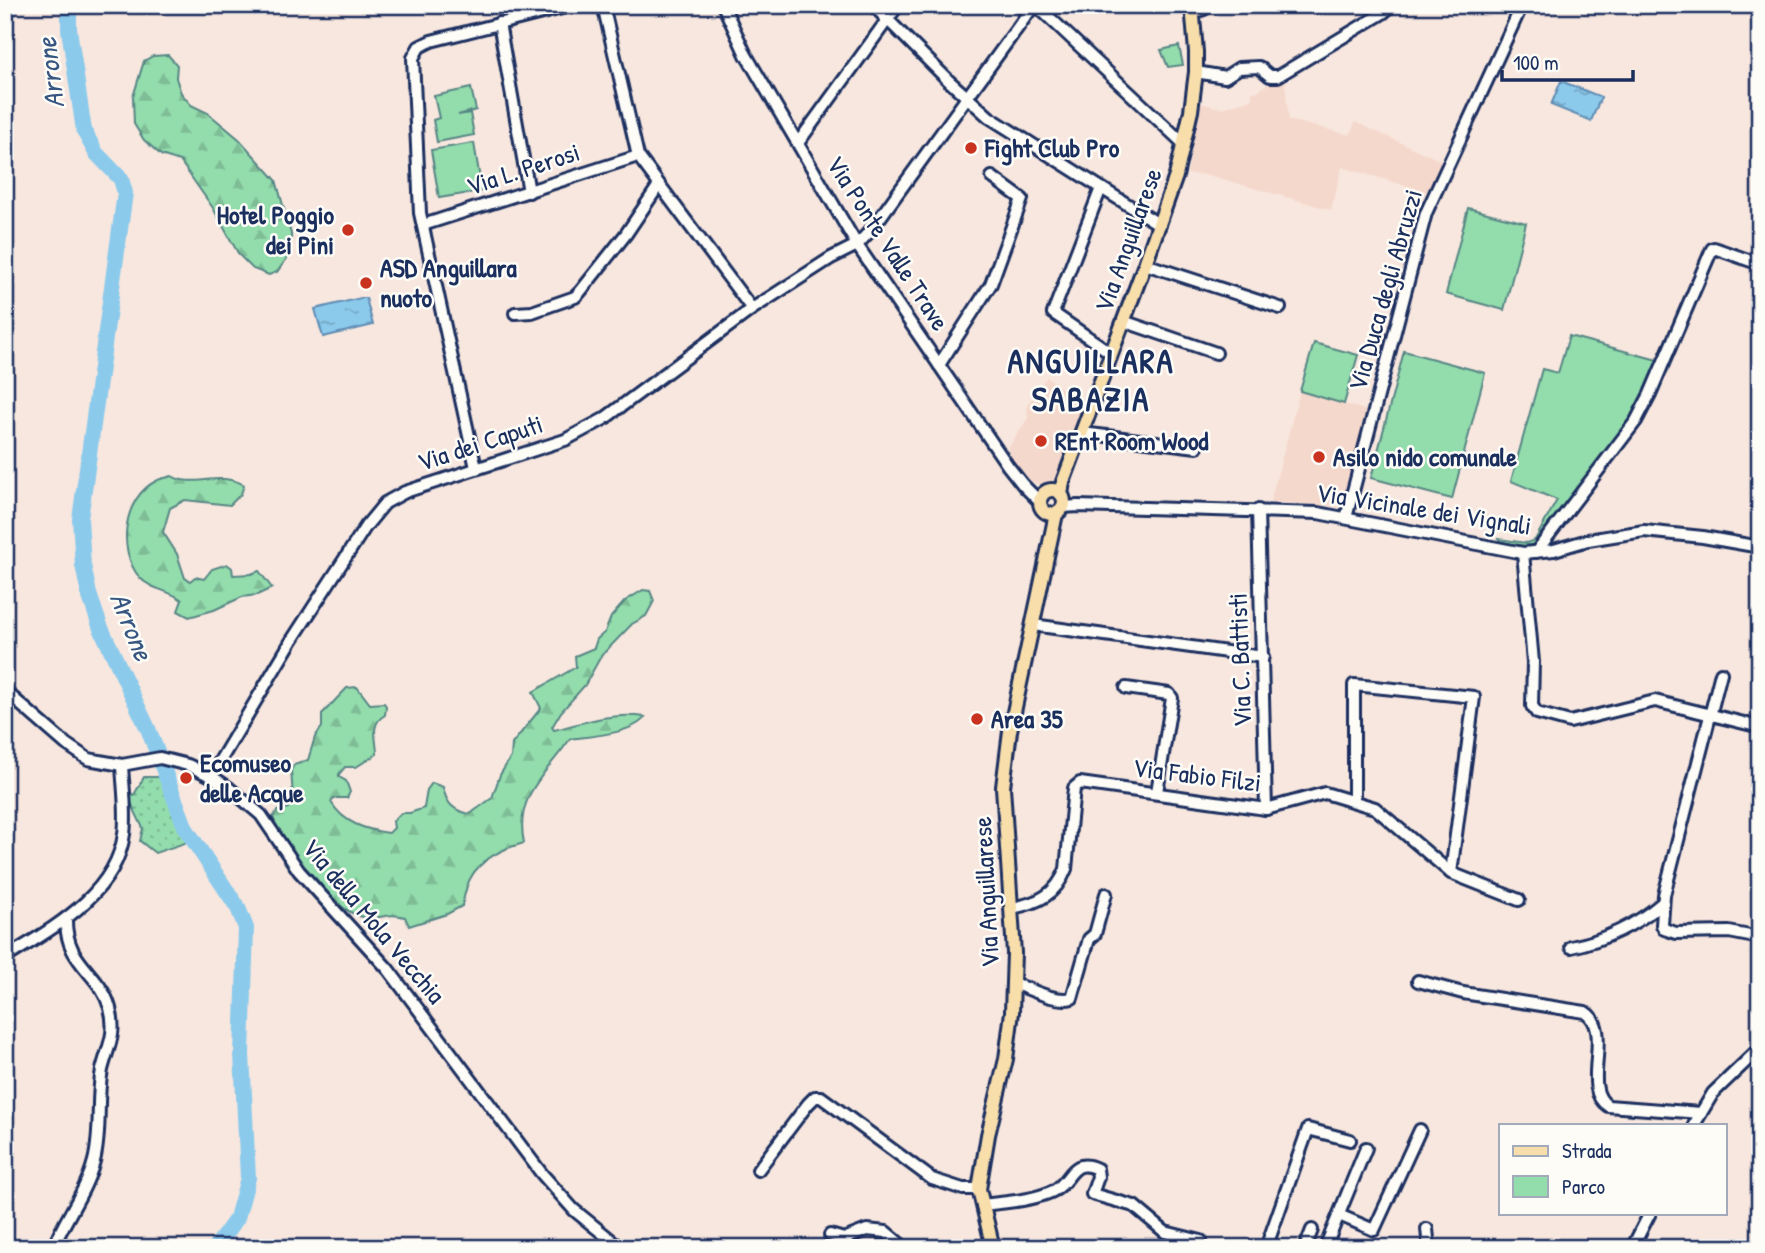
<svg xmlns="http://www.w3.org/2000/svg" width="1765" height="1253" font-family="'Patrick Hand',sans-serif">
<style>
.built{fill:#f5d8cc}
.green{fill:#93dcac;stroke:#578685;stroke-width:2}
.forest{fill:url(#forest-firs);stroke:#578685;stroke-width:2}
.garden{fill:url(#garden-dots);stroke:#578685;stroke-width:2}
.water{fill:url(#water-ripples);stroke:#5f8cb3;stroke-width:2}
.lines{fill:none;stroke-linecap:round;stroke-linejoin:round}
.river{stroke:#8ccaec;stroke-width:16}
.minor-casing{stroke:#1b2f5e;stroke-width:16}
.major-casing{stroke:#1b2f5e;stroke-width:18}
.minor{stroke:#fdfcf7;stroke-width:10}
.major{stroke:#f8deab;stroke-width:12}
.poi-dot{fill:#c8321e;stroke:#fdfcf7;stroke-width:2.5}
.labels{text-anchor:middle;stroke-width:5;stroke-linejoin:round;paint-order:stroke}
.poi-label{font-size:26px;font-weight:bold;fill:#1b2f5e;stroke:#fdfcf7;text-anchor:start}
.street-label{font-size:26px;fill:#1b2f5e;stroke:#fdfcf7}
.water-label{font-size:28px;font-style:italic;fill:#375682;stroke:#fdfcf7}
.district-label{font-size:33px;font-weight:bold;letter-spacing:2px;fill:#1b2f5e;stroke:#fdfcf7}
</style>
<defs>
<pattern id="forest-firs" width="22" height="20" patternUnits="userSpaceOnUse" patternTransform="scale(1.75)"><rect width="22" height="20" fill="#93dcac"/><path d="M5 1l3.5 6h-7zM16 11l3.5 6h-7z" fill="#7ebd96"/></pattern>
<pattern id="garden-dots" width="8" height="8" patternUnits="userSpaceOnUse" patternTransform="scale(1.75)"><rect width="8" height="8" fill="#93dcac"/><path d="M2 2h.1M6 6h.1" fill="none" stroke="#7ebd96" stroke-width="1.8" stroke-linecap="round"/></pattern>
<pattern id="water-ripples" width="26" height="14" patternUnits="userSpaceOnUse" patternTransform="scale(1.75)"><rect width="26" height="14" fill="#8ccaec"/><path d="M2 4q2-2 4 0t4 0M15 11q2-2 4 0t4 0" fill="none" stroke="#72a4c2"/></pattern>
</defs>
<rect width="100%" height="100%" fill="#f8e7de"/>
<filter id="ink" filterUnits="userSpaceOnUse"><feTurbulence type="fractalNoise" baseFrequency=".0143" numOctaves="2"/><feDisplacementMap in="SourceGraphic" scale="14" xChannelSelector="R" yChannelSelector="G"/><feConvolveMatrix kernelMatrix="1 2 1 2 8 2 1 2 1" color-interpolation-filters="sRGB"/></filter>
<g filter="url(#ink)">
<g class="built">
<polygon points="1284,73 1289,120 1350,135 1355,122 1444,162 1431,193 1342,167 1331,210 1208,175 1187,174 1200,103 1221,108 1252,99 1252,92 1256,92"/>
<polygon points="1047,377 1084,405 1059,474 1051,483 1042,486 1026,479 1011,460 1008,448 1028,418 1027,405"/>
<polygon points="1300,391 1368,411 1343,503 1338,506 1270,502"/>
</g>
<g class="green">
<polygon points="1179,46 1183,65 1168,67 1161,50"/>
<polygon points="471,88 476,110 458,115 470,113 474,135 437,142 433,120 439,118 434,96"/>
<polygon points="474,143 482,191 439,198 431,150"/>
<polygon points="1468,208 1526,223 1504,310 1446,294"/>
<polygon points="1569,336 1661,361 1630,424 1540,543 1525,546 1500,542 1499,539 1526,543 1535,540 1557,500 1511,481 1542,369 1558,373"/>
<polygon points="1314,343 1358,355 1344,404 1300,391"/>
<polygon points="1404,351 1485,373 1452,499 1371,478"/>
</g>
<g class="forest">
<polygon points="168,55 177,65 176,78 181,93 191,105 208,113 239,139 276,180 291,234 291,253 277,272 269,275 253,269 239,255 213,208 180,161 161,155 144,140 134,124 133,97 144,61 153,56"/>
<path d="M172 476C193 489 219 470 244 485L241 494 230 505 185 500 170 508 163 532 177 554 185 578 190 581 195 577 204 579 212 569 227 564 232 568 233 575 251 574 259 571 272 588 257 595 242 597 214 610 189 617 178 611 182 600C169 590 151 590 139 577 117 549 123 498 156 481 161 478 167 478 172 476Z"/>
<path d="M643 590 650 591 654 601 646 616 632 624 601 656 585 685 561 712 552 727 554 730C585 722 613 712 645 717 633 734 590 736 570 739 546 774 514 796 524 843 504 848 480 859 470 879 466 886 464 897 462 906L447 914 409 926 405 917C385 911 378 922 362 917 331 909 283 847 273 817L277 811 288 808 289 797 293 796 291 770 294 765 308 760 315 737 322 727V714L347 688 357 687 370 704 384 703 386 706 385 715C369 724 377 740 377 754L356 767H345L339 774V777L346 781 350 792 347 798H335L331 802C343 823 366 830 389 833L394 828 393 821 401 813H410L424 808 427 790 432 783 443 787C446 804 454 811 470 814L492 798 500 775 511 757 512 744 541 708 533 692 576 667 575 656 594 648 597 639 605 632 611 617 625 601Z"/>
</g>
<polygon class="garden" points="144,777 160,777 188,842 155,853 140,841 143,828 131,803 130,793 134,795"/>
<g class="water">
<polygon points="1561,81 1601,97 1591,121 1551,105"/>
<polygon points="361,298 366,298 373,325 323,337 315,309"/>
</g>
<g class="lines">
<polyline class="river" points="69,5 69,29 84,131 96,153 121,179 125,193 80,519 83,565 89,594 100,626 149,731 186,829 238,908 246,928 242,1054 248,1178 237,1218 215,1248"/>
<defs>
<g id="minor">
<polyline points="603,5 638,156 752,309"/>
<polyline points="723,5 746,55 857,245 1008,466 1023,485 1040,502"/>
<polyline points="873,5 949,81 989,117 1160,225"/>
<polyline points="1036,5 1184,144"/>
<polyline points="1193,13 1204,9 1207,5"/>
<polyline points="499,23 529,192"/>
<polyline points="1196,72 1225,77 1239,68 1259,67 1270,76 1278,76 1383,13 1392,5"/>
<polyline points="798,143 898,5"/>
<polyline points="1101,188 1053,313 1111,353"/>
<polyline points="423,225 638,156"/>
<polyline points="1145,264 1280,308"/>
<polyline points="515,313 532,312 575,297 580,292 626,234 659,185"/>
<polyline points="1123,321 1216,353"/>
<polyline points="939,365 991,284 1022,199 992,177"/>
<polyline points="1082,433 1197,447"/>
<polyline points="476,468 420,213 413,58 419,47 431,41 574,5"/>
<polyline points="1063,507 1078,506 1318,513 1523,553 1554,550 1588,540 1644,531 1703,537 1760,547"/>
<polyline points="1258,510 1266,809"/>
<polyline points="1346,518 1426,213 1522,5"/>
<polyline points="1536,552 1636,421 1650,394 1712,249 1714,248 1751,261"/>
<polyline points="1523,553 1533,662 1532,706 1537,713 1570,722 1655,701 1752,725"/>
<polyline points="1033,625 1263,657"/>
<polyline points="1721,673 1664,895 1662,925 1664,929 1676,933 1729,932 1760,938"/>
<polyline points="1126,688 1169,694 1172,698 1157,792"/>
<polyline points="5,691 66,744 88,759 122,765 160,758 188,765 211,776 229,788 261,815 299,871 388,969 542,1174 574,1210 621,1248"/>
<polyline points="211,776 292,640 366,526 385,503 405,492 565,440 604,419 752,309 831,258 857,245 871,230 1034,5"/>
<polyline points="1354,801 1354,685 1474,697 1451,873"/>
<path d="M1012 908C1038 903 1056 895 1066 869L1074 788 1080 783 1266 809 1325 793 1375 808 1451 873 1519 900"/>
<path d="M1571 947C1605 940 1636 925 1662 903"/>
<path d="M5 958C51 929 116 895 124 834 127 812 123 787 122 765"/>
<path d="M1418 981 1463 993 1585 1012C1615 1030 1579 1088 1608 1106L1701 1113"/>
<path d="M1013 983C1030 989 1056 1003 1072 998L1089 939 1095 934 1106 894"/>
<polyline points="1694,1125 1713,1093 1760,1048"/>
<polyline points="758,1170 808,1104 815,1097 821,1097 932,1179 963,1189 979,1189"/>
<path d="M983 1205C1005 1202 1032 1201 1053 1191 1071 1183 1071 1156 1097 1169L1098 1177 1092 1194 1134 1206 1165 1232 1201 1241"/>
<polyline points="1339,1215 1374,1230 1420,1130"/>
<polyline points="1427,1229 1429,1248"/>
<polyline points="830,1235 844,1239 867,1230 886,1232 905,1248"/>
<path d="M53 1248C65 1218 86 1192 94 1161 102 1130 96 1099 102 1070 108 1046 117 1034 110 1008 100 972 65 964 66 919"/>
<polyline points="1266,1248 1308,1129 1350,1140"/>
<polyline points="1305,1248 1312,1230"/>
<polyline points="1325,1248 1366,1148"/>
<polyline points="1632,1248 1650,1213"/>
</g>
<g id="major">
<circle cx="1052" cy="502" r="12"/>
<polyline points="1061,494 1063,482 1145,264 1176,176 1191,111 1196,72 1196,52 1192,5"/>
<polyline points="993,1248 979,1189 988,1135 1006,1059 1012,1012 1014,953 1003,787 1010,731 1056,514"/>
</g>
</defs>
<use href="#minor" class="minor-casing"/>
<use href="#major" class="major-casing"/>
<use href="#minor" class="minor"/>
<use href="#major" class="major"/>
</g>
</g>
<g class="poi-dot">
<circle cx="971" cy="148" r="7"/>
<circle cx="348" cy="230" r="7"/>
<circle cx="366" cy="283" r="7"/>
<circle cx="1041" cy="441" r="7"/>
<circle cx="1319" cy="457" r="7"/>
<circle cx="977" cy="719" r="7"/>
<circle cx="186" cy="778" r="7"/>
</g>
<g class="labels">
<g class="poi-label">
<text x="985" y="157">Fight Club Pro</text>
<text x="334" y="224" text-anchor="end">Hotel Poggio<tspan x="334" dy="30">dei Pini</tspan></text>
<text x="380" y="277">ASD Anguillara<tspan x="380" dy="30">nuoto</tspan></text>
<text x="1055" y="450">REnt Room Wood</text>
<text x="1333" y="466">Asilo nido comunale</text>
<text x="991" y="728">Area 35</text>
<text x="200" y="772">Ecomuseo<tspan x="200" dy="30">delle Acque</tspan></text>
</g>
<g class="street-label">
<text transform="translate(523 169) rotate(-18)" y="9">Via L. Perosi</text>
<text transform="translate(1128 240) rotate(-70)" y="9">Via Anguillarese</text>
<text transform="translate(888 243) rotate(57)" y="9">Via Ponte Valle Trave</text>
<text transform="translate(1385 290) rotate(-74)" y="9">Via Duca degli Abruzzi</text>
<text transform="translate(480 443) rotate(-18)" y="9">Via dei Caputi</text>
<text transform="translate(1424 509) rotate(9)" y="9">Via Vicinale dei Vignali</text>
<text transform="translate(1240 660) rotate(-92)" y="9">Via C. Battisti</text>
<text transform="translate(1197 775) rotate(7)" y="9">Via Fabio Filzi</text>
<text transform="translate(986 892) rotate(-93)" y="9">Via Anguillarese</text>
<text transform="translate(374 921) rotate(50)" y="9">Via della Mola Vecchia</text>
</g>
<g class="water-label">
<text transform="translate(50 73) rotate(-97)" y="10">Arrone</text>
<text transform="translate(132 626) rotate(68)" y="10">Arrone</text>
</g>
<g class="district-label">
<text x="1091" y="373">ANGUILLARA<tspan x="1091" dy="38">SABAZIA</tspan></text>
</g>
</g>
<rect width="1765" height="1253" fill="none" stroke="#fdfcf7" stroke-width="28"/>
<rect x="14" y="14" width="1737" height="1225" fill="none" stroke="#1b2f5e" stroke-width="2.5" filter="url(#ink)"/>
<rect x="1499" y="1124" width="228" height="91" fill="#fdfcf7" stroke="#a3aaba" stroke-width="2"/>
<rect x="1513" y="1146" width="35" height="10" fill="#f8deab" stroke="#a3aaba" stroke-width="2"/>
<text x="1562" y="1158" font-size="21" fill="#1b2f5e">Strada</text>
<rect x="1513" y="1176" width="35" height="21" fill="#93dcac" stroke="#a3aaba" stroke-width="2"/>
<text x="1562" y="1194" font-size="21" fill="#1b2f5e">Parco</text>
<path d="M1502 70v10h131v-10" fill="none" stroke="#1b2f5e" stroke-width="3.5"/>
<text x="1513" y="70" font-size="21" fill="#1b2f5e" stroke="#fdfcf7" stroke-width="5" paint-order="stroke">100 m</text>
</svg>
